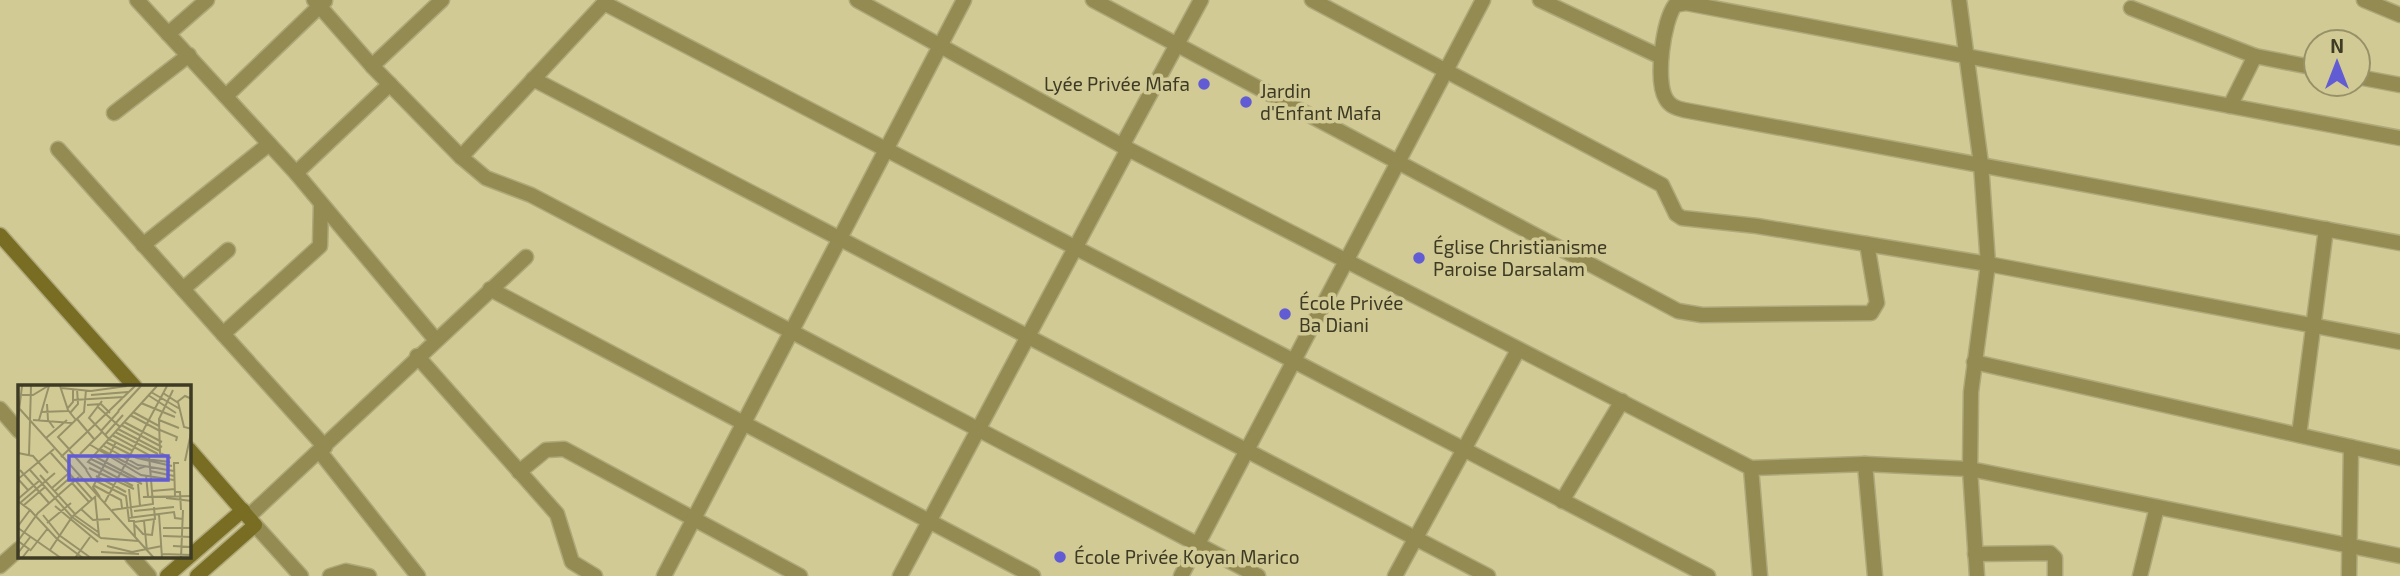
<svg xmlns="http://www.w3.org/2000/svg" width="2400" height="576" font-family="'Exo 2',sans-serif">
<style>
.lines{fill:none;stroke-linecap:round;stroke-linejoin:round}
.street-casing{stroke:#aea87a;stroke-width:17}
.secondary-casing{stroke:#aea87a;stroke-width:17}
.street{stroke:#948b52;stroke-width:14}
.secondary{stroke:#786d22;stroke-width:14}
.poi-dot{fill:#615bd4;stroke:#d2ca95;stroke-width:2.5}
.labels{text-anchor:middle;stroke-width:7;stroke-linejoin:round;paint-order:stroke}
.poi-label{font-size:19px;fill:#3e3b25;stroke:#d2ca95;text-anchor:start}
.inset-road{fill:none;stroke:#979168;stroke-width:2}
.view{fill:#615bd4;fill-opacity:0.15;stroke:#615bd4;stroke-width:3.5}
.inset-edge{fill:none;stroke:#3e3b25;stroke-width:3.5}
</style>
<rect width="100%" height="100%" fill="#d2ca95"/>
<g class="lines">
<defs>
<g id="street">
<polyline points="137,0 296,173 435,339"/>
<polyline points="314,0 372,66 461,157"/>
<polyline points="607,0 461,157 486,178 531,195 1258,576"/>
<polyline points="857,0 1128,149 1751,468 1865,464 1970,469 2400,556"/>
<polyline points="1093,0 1678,311 1702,315 1871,313 1877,303 1867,244"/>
<polyline points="1312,0 1662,185 1676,214 1682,218 1757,226 1988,264 2400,342"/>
<polyline points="1540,0 1661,57"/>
<polyline points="1959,0 1981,164 1988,264 1971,392 1970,469 1977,576"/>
<polyline points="2364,0 2400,15"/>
<polyline points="604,3 1708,576"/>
<polyline points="2131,8 2255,56 2316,68"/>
<polyline points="168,34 207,0"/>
<polyline points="372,66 442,0"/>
<polyline points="2358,77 2400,85"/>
<polyline points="533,79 1488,576"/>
<polyline points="226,96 325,1"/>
<polyline points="2230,106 2255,56"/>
<polyline points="114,113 189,55"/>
<path d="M2400 138 1686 3 1675 5C1663 22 1655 81 1666 99 1670 106 1676 108 1684 110L2400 243"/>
<polyline points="1122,146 1201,0"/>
<polyline points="58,149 223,334"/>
<polyline points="296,173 390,84"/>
<polyline points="321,205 320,246 223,334 325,447"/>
<polyline points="143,245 269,144"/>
<polyline points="183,289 228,250"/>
<polyline points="490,289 1033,576"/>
<polyline points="417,356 557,514 572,562 595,576"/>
<polyline points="1974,362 2400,458"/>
<polyline points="0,409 19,431"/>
<polyline points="2299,435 2326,229"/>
<polyline points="320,452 418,576"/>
<polyline points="1865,464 1875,576"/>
<polyline points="1751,468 1760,576"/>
<polyline points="519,472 546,450 564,449 800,576"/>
<polyline points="1562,501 1622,401"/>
<polyline points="249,516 526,257"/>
<polyline points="255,525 301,576"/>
<polyline points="1975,554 2050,553 2055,558 2055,576"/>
<polyline points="132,557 149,576"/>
<polyline points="0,566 19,549"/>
<polyline points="330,576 346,571 369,576"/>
<polyline points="664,576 964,0"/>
<polyline points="900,576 1128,149"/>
<polyline points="1181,576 1483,0"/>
<polyline points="1395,576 1518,350"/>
<polyline points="2140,576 2157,507"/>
<polyline points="2349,576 2351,447"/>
</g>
<g id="secondary">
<polyline points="0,235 135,387"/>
<polyline points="189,449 255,525 197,576"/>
<polyline points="167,576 243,510"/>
</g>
</defs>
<use href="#street" class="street-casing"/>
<use href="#secondary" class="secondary-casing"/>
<use href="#street" class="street"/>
<use href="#secondary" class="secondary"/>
</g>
<g class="poi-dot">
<circle cx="1204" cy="84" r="7"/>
<circle cx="1246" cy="102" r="7"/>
<circle cx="1419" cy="258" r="7"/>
<circle cx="1285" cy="314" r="7"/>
<circle cx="1060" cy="557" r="7"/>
</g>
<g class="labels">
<g class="poi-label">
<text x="1190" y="91" text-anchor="end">Lyée Privée Mafa</text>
<text x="1260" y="98">Jardin<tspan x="1260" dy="22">d'Enfant Mafa</tspan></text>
<text x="1433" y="254">Église Christianisme<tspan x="1433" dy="22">Paroise Darsalam</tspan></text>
<text x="1299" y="310">École Privée<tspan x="1299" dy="22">Ba Diani</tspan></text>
<text x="1074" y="564">École Privée Koyan Marico</text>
</g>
</g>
<g transform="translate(18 385)">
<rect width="173" height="173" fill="#d2ca95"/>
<path class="inset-road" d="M42 1 50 25 58 35M43 3 73 6 109 1M133 7 162 24M145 8 159 17 167 11 174 14M4 10H15L30 1M73 10 110 7M130 10 158 28M55 15 106 12M84 16 71 33 91 54M160 17 166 42 174 44M123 18 157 32M29 19 30 35 36 43M69 20 83 19 92 28M0 22 136 173M80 22 102 42M49 24 55 17V4M100 26 123 1M23 27 50 26M115 27 141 41M52 28 60 19 59 4M112 30 142 46M0 34 4 1M59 34 76 54M15 35 54 38M21 35 31 1M141 35 161 43M106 37 144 57M103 40 144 62M100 44 142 66M142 45 159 52 158 56M83 46 101 26M97 47 140 69M87 50 105 30M28 53 49 35M91 54 115 66M88 57 119 73M71 59 123 90 156 95M86 61 120 80 156 86M51 64 40 52 66 27 68 5M82 64 120 84 128 81M51 65 69 85M32 67 74 114M0 68 15 71 30 88M62 69 84 47M11 70 13 1M76 71 123 96M43 72 117 1M153 73 142 68 141 34 155 5M73 74 124 99M167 76 173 48M152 77 119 73 154 81M71 83 116 104M2 85 31 118M12 85 54 132 83 153 120 156M68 85 74 94 108 111 111 136H117M132 86 156 91M22 90 57 129M128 90 130 111M78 91 108 107M54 98 71 117M120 99 122 121M75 100 103 115 104 123M115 101 70 77 139 1M34 103 51 88M111 104 114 133M10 105 0 94 36 64M37 106 54 91M134 106 157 104M157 107H162L163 125M157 111 156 78H161M77 112 81 151M82 112 75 102 98 57M125 112 174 111M148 113 174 116M0 114 21 96M87 117 149 1M2 118 37 88M6 120 27 102M37 121 80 157M63 124 75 135 92 134M12 125 39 154 65 173M94 125 135 119 131 70 94 50M116 126 156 122M141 129 144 173M25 130 41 150 73 173M56 130 80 147M110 133 156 127 157 133 165 134M126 136 129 166M29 138 53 118M117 140 125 149 134 150 136 135M0 141 12 125 1 117M0 143 43 173M145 143H174M145 151 174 152M117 152 116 137 137 134 136 122M0 156 20 128 61 92M0 156 11 164 4 173M89 161 114 167 144 161M155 161 173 162V173M32 165 54 132 78 111M12 166 30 143M83 167 121 169M0 168 13 151M144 169 174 170M57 173 72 152M163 173 165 125"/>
<path class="view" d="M51 71H150V95H51Z"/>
<rect width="173" height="173" class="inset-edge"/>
</g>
<g transform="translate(2337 63)"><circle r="33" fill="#d2ca95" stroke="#979168" stroke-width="2"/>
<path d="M0-5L12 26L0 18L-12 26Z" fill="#615bd4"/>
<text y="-10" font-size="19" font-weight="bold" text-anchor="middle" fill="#3e3b25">N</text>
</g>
</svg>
